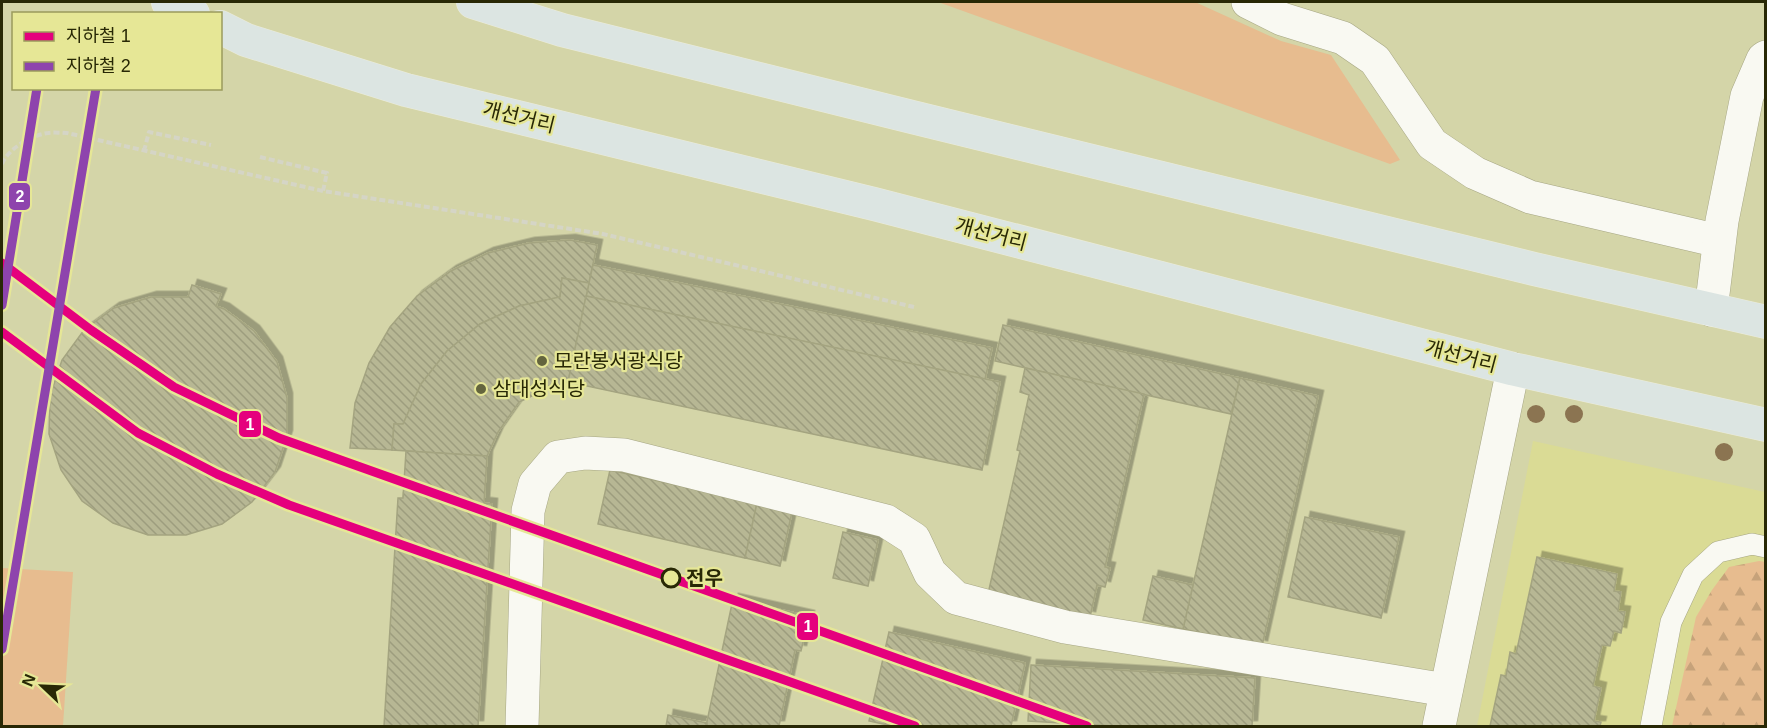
<svg xmlns="http://www.w3.org/2000/svg" width="1767" height="728" font-family="Arial,'Noto Sans KR',sans-serif">
<style>
.built{fill:#dadb95}
.grass{fill:#e7bc8f}
.forest{fill:url(#forest-firs)}
.building{fill:url(#building-back-hatch);stroke:#a4a480;stroke-width:1.5;filter:url(#shadow)}
.lines{fill:none;stroke-linecap:round;stroke-linejoin:round}
.lane-casing{stroke:#a6a683;stroke-width:22}
.street-casing{stroke:#a6a683;stroke-width:34}
.primary-casing{stroke:#ececd8;stroke-width:34}
.path{stroke:#d5d5c6;stroke-width:4;stroke-dasharray:6 3;stroke-linecap:butt}
.lane{stroke:#f9f9f2;stroke-width:21}
.street{stroke:#f9f9f2;stroke-width:33}
.primary{stroke:#dce5e2;stroke-width:33}
.metro-1-casing{stroke:#e6e796;stroke-width:14}
.metro-2-casing{stroke:#e6e796;stroke-width:14}
.metro-1{stroke:#e5007d;stroke-width:9}
.metro-2{stroke:#8e44ad;stroke-width:9}
.tree{fill:#8b7451}
.poi-dot{fill:#64653e;stroke:#e6e796;stroke-width:2}
.stop-dot{fill:#e6e796;stroke:#282805;stroke-width:3}
.labels{text-anchor:middle;stroke-width:4.5;stroke-linejoin:round;paint-order:stroke}
.street-label{font-size:20px;fill:#282805;stroke:#e6e796}
.poi-label{font-size:20px;fill:#282805;stroke:#e6e796;text-anchor:start}
.stop-label{font-size:20px;font-weight:bold;fill:#282805;stroke:#e6e796;text-anchor:start}
.line-badge{stroke:#e6e796;stroke-width:2}
.badge-label{font-size:16px;text-anchor:middle;font-weight:bold;fill:#fff}
</style>
<defs>
<pattern id="forest-firs" width="22" height="20" patternUnits="userSpaceOnUse" patternTransform="scale(1.5)"><rect width="22" height="20" fill="#e7bc8f"/><path d="M5 1l3.5 6h-7zM16 11l3.5 6h-7z" fill="#c6a27a"/></pattern>
<pattern id="building-back-hatch" width="6" height="6" patternUnits="userSpaceOnUse" patternTransform="scale(1.5)"><rect width="6" height="6" fill="#b7b794"/><path d="M-1 5l2 2M0 0l6 6M5-1l2 2" fill="none" stroke="#9d9d7e"/></pattern>
<filter id="shadow"><feDropShadow dx="5.5" dy="-5.5" stdDeviation="0" flood-color="#0004"/></filter>
</defs>
<rect width="100%" height="100%" fill="#d4d5a8"/>
<polygon class="built" points="1533,441 1765,492 1765,726 1477,726"/>
<g class="grass">
<polygon points="938,2 1195,2 1281,41 1331,55 1400,160 1390,164"/>
<polygon points="2,568 73,572 63,726 2,726"/>
</g>
<polygon class="forest" points="1759,561 1766,562 1765,726 1672,726 1696,617 1712,590 1729,567"/>
<g class="building">
<polygon points="570,240 597,245 589,283 562,278 560,297 519,306 480,324 447,351 421,384 403,424 394,424 392,450 350,448 355,403 369,363 390,327 417,296 451,271 488,253 529,243"/>
<polygon points="593,265 992,348 985,379 586,296"/>
<polygon points="562,278 589,283 568,382 549,388 519,402 498,432 487,456 392,450 394,424 403,424 421,384 447,351 480,324 519,306 560,297"/>
<polygon points="192,285 221,294 216,306 224,309 254,331 277,362 287,398 287,436 275,472 252,502 222,524 186,535 148,535 113,523 82,501 61,470 49,434 50,396 62,360 84,330 114,308 151,297 188,297"/>
<polygon points="586,296 1000,382 982,470 568,382"/>
<polygon points="1003,325 1240,378 1231,414 995,361"/>
<polygon points="1025,368 1144,394 1105,567 1110,568 1105,587 1097,585 1090,617 988,594 1020,451 1017,450 1029,395 1020,392"/>
<polygon points="1240,378 1318,396 1262,646 1183,629"/>
<polygon points="406,451 487,456 484,503 492,504 478,726 384,726 398,498 403,498"/>
<polygon points="610,470 757,503 745,558 598,524"/>
<polygon points="757,503 792,512 780,566 745,558"/>
<polygon points="1305,517 1399,537 1381,618 1288,597"/>
<polygon points="843,532 878,540 868,586 833,578"/>
<polygon points="1537,557 1617,574 1614,591 1621,592 1618,611 1625,612 1621,633 1614,631 1610,646 1602,645 1593,686 1601,688 1594,721 1601,722 1600,726 1490,726 1501,675 1506,676 1510,652 1516,654"/>
<polygon points="1153,576 1193,585 1183,629 1143,620"/>
<polygon points="733,599 809,616 801,651 795,650 779,726 706,726"/>
<polygon points="889,632 1025,663 1011,726 892,726 869,721"/>
<polygon points="1031,665 1255,678 1252,726 1114,726 1028,721"/>
<polygon points="668,715 707,723 706,726 666,726"/>
</g>
<g class="lines">
<defs>
<polyline id="lane" points="1651,726 1671,622 1693,575 1718,552 1752,544 1766,547"/>
<g id="street">
<polyline points="1248,2 1282,19 1343,38 1375,60 1432,144 1475,173 1530,197 1719,241"/>
<polyline points="1711,310 1722,221 1747,96 1763,59 1766,57"/>
<polyline points="522,726 528,511 535,484 558,457 585,453 624,455 886,521 914,539 930,573 956,598 1065,627 1446,690"/>
<polyline points="1439,726 1513,369"/>
</g>
<g id="primary">
<polyline points="168,2 193,14"/>
<polyline points="473,2 562,30 912,117 1534,269 1766,322"/>
<polyline points="220,27 246,40 406,90 874,204 1513,369 1766,425"/>
</g>
</defs>
<use href="#lane" class="lane-casing"/>
<use href="#street" class="street-casing"/>
<use href="#primary" class="primary-casing"/>
<g class="path">
<polyline points="144,151 149,132 211,145"/>
<polyline points="260,157 327,173 323,191"/>
<path d="M2 164C8 149 31 135 48 133 54 132 61 133 67 133L323 191 603 234 914 307"/>
</g>
<use href="#lane" class="lane"/>
<use href="#street" class="street"/>
<use href="#primary" class="primary"/>
<defs>
<g id="metro-1">
<polyline points="2,263 91,330 174,387 279,438 1087,726"/>
<polyline points="2,332 138,433 217,474 289,505 915,726"/>
</g>
<g id="metro-2">
<polyline points="2,305 37,88"/>
<polyline points="2,649 96,88"/>
</g>
</defs>
<use href="#metro-1" class="metro-1-casing"/>
<use href="#metro-2" class="metro-2-casing"/>
<use href="#metro-1" class="metro-1"/>
<use href="#metro-2" class="metro-2"/>
</g>
<g class="tree">
<circle cx="1536" cy="414" r="9"/>
<circle cx="1574" cy="414" r="9"/>
<circle cx="1724" cy="452" r="9"/>
</g>
<g class="poi-dot">
<circle cx="542" cy="361" r="6"/>
<circle cx="481" cy="389" r="6"/>
</g>
<circle class="stop-dot" cx="671" cy="578" r="9"/>
<g class="labels">
<g class="street-label">
<text transform="translate(519 117) rotate(14)" y="7">개선거리</text>
<text transform="translate(991 234) rotate(15)" y="7">개선거리</text>
<text transform="translate(1461 356) rotate(15)" y="7">개선거리</text>
</g>
<g class="poi-label">
<text x="554" y="368">모란봉서광식당</text>
<text x="493" y="396">삼대성식당</text>
</g>
<g class="stop-label">
<text x="686" y="585">전우</text>
</g>
</g>
<g class="line-badge">
<rect x="8" y="182" width="23" height="29" rx="6" fill="#8e44ad"/>
<rect x="238" y="410" width="24" height="28" rx="6" fill="#e5007d"/>
<rect x="796" y="612" width="23" height="29" rx="6" fill="#e5007d"/>
</g>
<g class="badge-label">
<text x="20" y="202">2</text>
<text x="250" y="430">1</text>
<text x="808" y="632">1</text>
</g>
<rect width="1767" height="728" fill="none" stroke="#282805" stroke-width="6"/>
<rect x="12" y="12" width="210" height="78" fill="#e6e796" stroke="#9a9b5c" stroke-width="1.5"/>
<rect x="24" y="32" width="30" height="9" fill="#e5007d" stroke="#9a9b5c" stroke-width="1.5"/>
<text x="66" y="42" font-size="18" fill="#282805">지하철 1</text>
<rect x="24" y="62" width="30" height="9" fill="#8e44ad" stroke="#9a9b5c" stroke-width="1.5"/>
<text x="66" y="72" font-size="18" fill="#282805">지하철 2</text>
<g transform="translate(42 686) rotate(293)" stroke="#e6e796" stroke-width="4.5" paint-order="stroke">
<path d="M0-4.5L10 22L0 15L-10 22Z" fill="#282805"/>
<text y="-9" font-size="16" font-weight="bold" text-anchor="middle" fill="#282805">N</text>
</g>
</svg>
